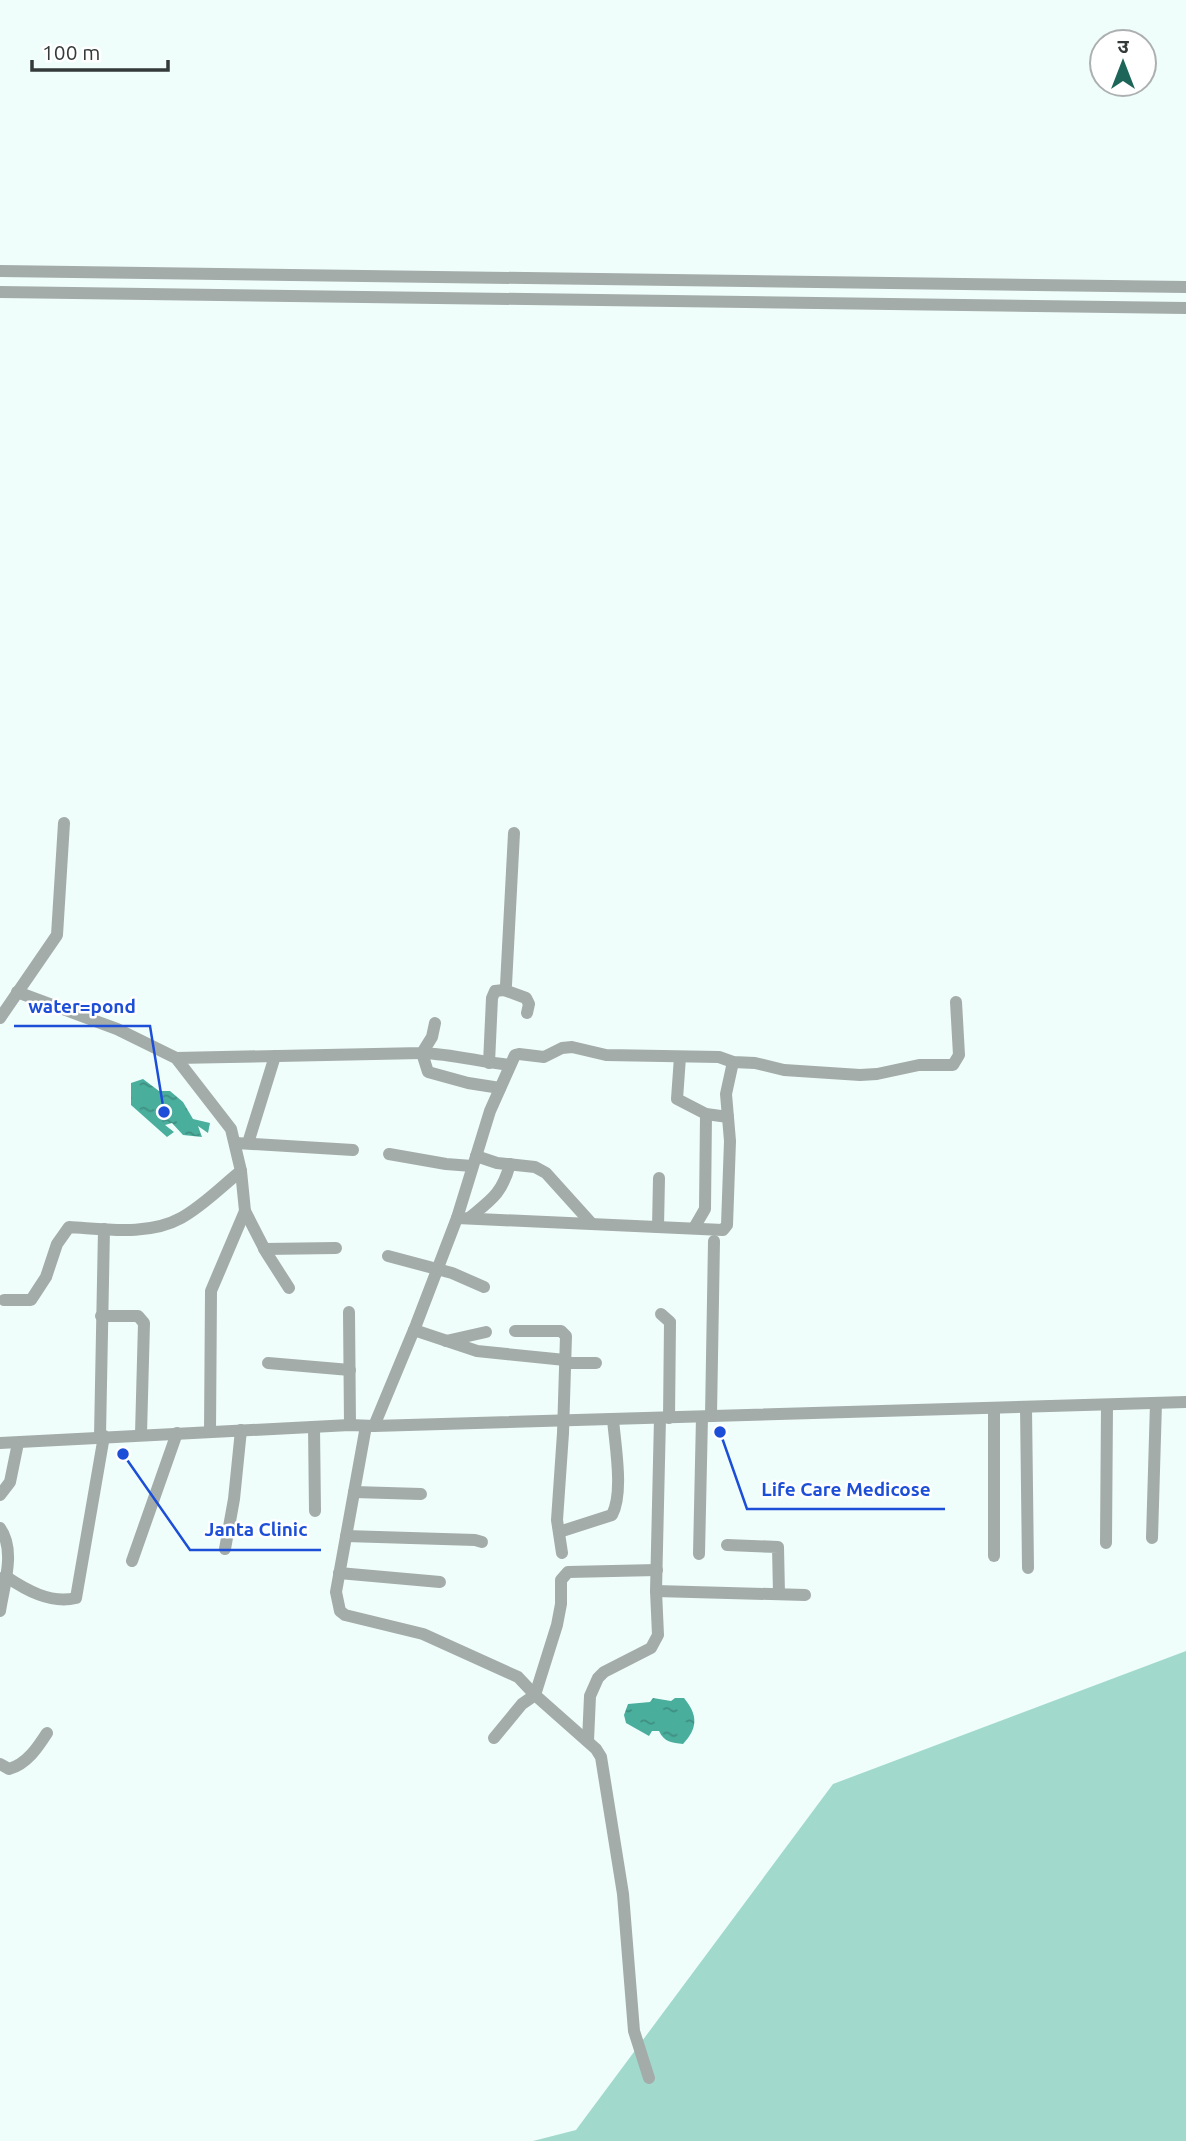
<svg xmlns="http://www.w3.org/2000/svg" width="1186" height="2141" font-family="Ubuntu,'Noto Sans Devanagari',sans-serif">
<style>
.grass{fill:#a2d9cd}
.water{fill:url(#water-ripples)}
.lines{fill:none;stroke-linecap:round;stroke-linejoin:round}
.minor{stroke:#a4acaa;stroke-width:12}
.leader{fill:none;stroke:#1d4ed8;stroke-width:2.5}
.callout-dot{fill:#1d4ed8;stroke:#fff;stroke-width:2.5}
.callout-label{font-size:19px;text-anchor:middle;font-weight:bold;fill:#1d4ed8;stroke:#fff;stroke-width:5;stroke-linejoin:round;paint-order:stroke}
</style>
<defs>
<pattern id="water-ripples" width="26" height="14" patternUnits="userSpaceOnUse" patternTransform="scale(1.75)"><rect width="26" height="14" fill="#4aae9d"/><path d="M2 4q2-2 4 0t4 0M15 11q2-2 4 0t4 0" fill="none" stroke="#3e8f81"/></pattern>
</defs>
<rect width="100%" height="100%" fill="#effefb"/>
<polygon class="grass" points="1186,1651 1186,2141 533,2141 576,2130 833,1784"/>
<g class="water">
<polygon points="143,1079 159,1091 170,1091 183,1102 193,1119 210,1123 208,1133 198,1126 202,1137 183,1135 172,1123 165,1125 174,1132 167,1137 131,1105 131,1083"/>
<path d="M653 1698 671 1701 675 1698H684C698 1715 698 1728 683 1744 672 1743 664 1742 659 1731H652L649 1736 626 1723 624 1715 628 1704 650 1702Z"/>
</g>
<g class="lines">
<g class="minor">
<polyline points="0,271 1186,287"/>
<polyline points="0,292 1186,308"/>
<polyline points="504,990 526,998 529,1004 527,1013"/>
<polyline points="0,1018 57,935 64,823"/>
<polyline points="680,1057 677,1099 706,1114 728,1117"/>
<polyline points="176,1058 422,1053 432,1037 435,1023"/>
<polyline points="489,1063 492,998 495,991 504,990 506,985 514,833"/>
<path d="M500 1088 468 1083 428 1072 422 1053C452 1054 480 1062 510 1065"/>
<polyline points="236,1143 353,1150"/>
<polyline points="248,1143 275,1056"/>
<polyline points="389,1154 446,1164 472,1166"/>
<polyline points="476,1156 497,1163 535,1167 546,1173 592,1224"/>
<polyline points="241,1171 245,1211 266,1252 289,1288"/>
<polyline points="457,1218 723,1230 727,1225 730,1141 726,1094 733,1062"/>
<path d="M469 1218C491 1200 502 1194 510 1164"/>
<polyline points="658,1227 659,1178"/>
<polyline points="694,1228 705,1209 706,1114"/>
<polyline points="264,1249 336,1248"/>
<polyline points="388,1256 452,1273 484,1287"/>
<path d="M4 1300H31L46 1277 57 1244 69 1227C105 1229 149 1236 181 1218 203 1206 222 1186 241 1171L231 1129 176 1058 117 1029 17 992"/>
<polyline points="349,1312 350,1425"/>
<polyline points="661,1314 670,1322 669,1418"/>
<polyline points="101,1316 138,1316 144,1323 141,1434"/>
<polyline points="414,1330 477,1351 565,1360"/>
<polyline points="515,1331 561,1331 566,1336 563,1433 557,1520 562,1553"/>
<polyline points="446,1341 486,1332"/>
<polyline points="268,1363 350,1370"/>
<polyline points="565,1363 596,1363"/>
<polyline points="1026,1407 1028,1568"/>
<polyline points="994,1408 994,1556"/>
<polyline points="711,1416 714,1241"/>
<polyline points="366,1426 336,1592 340,1611 345,1615 423,1634 518,1677 535,1695 596,1749 601,1757 623,1894 634,2031 649,2078"/>
<polyline points="374,1426 416,1325 457,1218 490,1111 515,1055 519,1054 544,1057 562,1048 572,1047 606,1055 719,1057 733,1062 755,1063 784,1070 860,1075 877,1074 919,1065 953,1065 959,1055 956,1002"/>
<polyline points="314,1427 315,1511"/>
<polyline points="210,1432 211,1291 245,1211"/>
<polyline points="100,1436 104,1229"/>
<polyline points="0,1443 350,1425 374,1426 1186,1402"/>
<polyline points="354,1492 421,1494"/>
<polyline points="0,1495 10,1482 18,1443"/>
<path d="M0 1528C16 1550 4 1585 0 1611"/>
<path d="M559 1532 612 1515C624 1493 615 1445 613 1419"/>
<polyline points="346,1536 475,1540 482,1542"/>
<polyline points="1152,1538 1156,1403"/>
<polyline points="1106,1543 1107,1405"/>
<polyline points="727,1545 778,1547 779,1594"/>
<polyline points="225,1549 234,1499 241,1430"/>
<polyline points="699,1554 702,1417"/>
<polyline points="132,1561 177,1433"/>
<polyline points="339,1573 440,1582"/>
<path d="M5 1576C26 1590 50 1604 76 1598L104 1436"/>
<polyline points="656,1591 805,1595"/>
<polyline points="494,1738 522,1704 535,1695 557,1625 561,1604 561,1580 568,1572 657,1570"/>
<polyline points="588,1741 590,1696 598,1678 604,1672 651,1648 658,1635 656,1591 660,1418"/>
<path d="M0 1764 9 1769C27 1764 38 1747 47 1733"/>
</g>
</g>
<path class="leader" d="M164 1112L150 1026H14M720 1432L747 1509H945M123 1454L190 1550H321"/>
<g class="callout-dot">
<circle cx="164" cy="1112" r="7"/>
<circle cx="720" cy="1432" r="7"/>
<circle cx="123" cy="1454" r="7"/>
</g>
<g class="callout-label">
<text x="82" y="1013">water=pond</text>
<text x="846" y="1496">Life Care Medicose</text>
<text x="256" y="1536">Janta Clinic</text>
</g>
<g transform="translate(1123 63)"><circle r="33" fill="#ffffff" stroke="#adb0b0" stroke-width="2"/>
<path d="M0-5L12 26L0 18L-12 26Z" fill="#1d6559"/>
<text y="-10" font-size="19" font-weight="bold" text-anchor="middle" fill="#333a39">उ</text>
</g>
<path d="M32 60v10h136v-10" fill="none" stroke="#333a39" stroke-width="3.5"/>
<text x="42" y="60" font-size="21" fill="#333a39" stroke="#ffffff" stroke-width="5" paint-order="stroke">100 m</text>
</svg>
